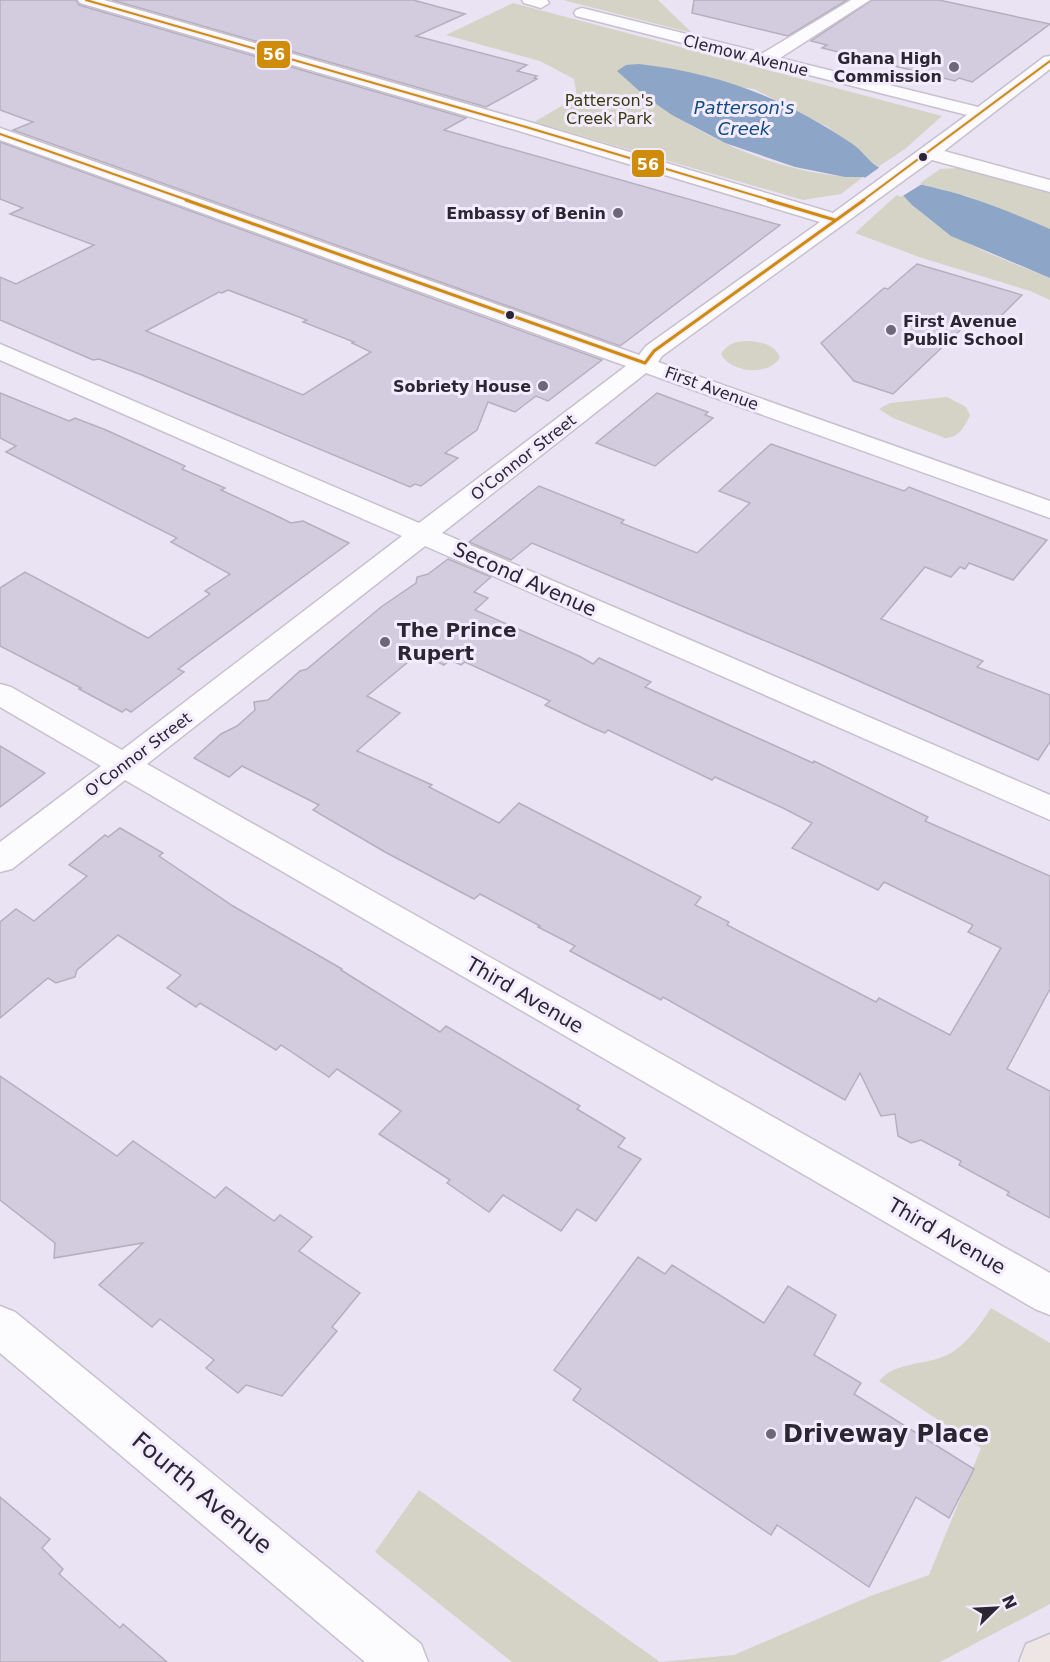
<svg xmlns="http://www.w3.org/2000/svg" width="1050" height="1662" font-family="'DejaVu Sans',sans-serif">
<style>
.green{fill:#d4d3c5}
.water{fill:#8da6c8}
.pier{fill:#eae3f4}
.building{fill:#d3ccde;stroke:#b5afbd;stroke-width:1.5;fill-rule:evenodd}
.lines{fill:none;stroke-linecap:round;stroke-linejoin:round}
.minor-casing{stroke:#c7c1cf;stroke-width:3}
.major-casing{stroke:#c5c1ca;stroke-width:3}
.minor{fill:#fcfbfd;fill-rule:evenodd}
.major{fill:#ede6e5;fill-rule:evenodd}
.bus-1-far1-casing{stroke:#f3ebff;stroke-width:4.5}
.bus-1-casing{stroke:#f3ebff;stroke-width:6}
.bus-1-far1{stroke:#ce8c0a;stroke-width:2}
.bus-1{stroke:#ce8c0a;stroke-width:3}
.poi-dot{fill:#6e6876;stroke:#f3ebff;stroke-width:2}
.bus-dot{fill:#2b2632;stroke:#f3ebff;stroke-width:2}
.labels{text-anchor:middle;stroke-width:6;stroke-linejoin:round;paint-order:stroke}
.far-street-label{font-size:16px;fill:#2b2632;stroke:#f3ebff}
.far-poi-label{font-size:16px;font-weight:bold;fill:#2b2632;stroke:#f3ebff;text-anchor:end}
.far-park-label{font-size:16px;fill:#383a0d;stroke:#f3ebff}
.far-water-label{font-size:18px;font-style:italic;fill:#104b81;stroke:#f3ebff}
.street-label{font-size:20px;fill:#2b2632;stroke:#f3ebff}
.poi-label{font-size:20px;font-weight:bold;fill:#2b2632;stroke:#f3ebff;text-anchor:start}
.near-poi-label{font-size:24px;font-weight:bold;fill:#2b2632;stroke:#f3ebff;text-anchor:start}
.near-street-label{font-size:24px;fill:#2b2632;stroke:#f3ebff}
.line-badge{stroke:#f3ebff;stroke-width:2}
.badge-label{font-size:16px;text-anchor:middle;font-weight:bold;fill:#fff}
</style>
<rect width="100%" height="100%" fill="#eae3f4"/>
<g class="green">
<polygon points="563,0 658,0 692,33"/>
<path d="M513 3 942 116 905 149 878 167 828 127 754 89 618 71C678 129 779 178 863 177L841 194 803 200 534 122 577 97 574 79 540 61 446 35Z"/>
<polygon points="958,168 1050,193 1050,229 967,196 919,184 940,169"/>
<path d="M900 192C944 240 991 254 1050 278V300L1030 291 922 258 855 233Z"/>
<path d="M751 341C764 343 774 345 780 357 769 377 731 373 721 354 728 342 738 341 751 341Z"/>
<path d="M947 397 966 407 970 415C964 427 960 437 945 438L893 418 879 409 890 403Z"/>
<path d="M991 1308 1050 1343V1604L940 1662H512L375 1552 419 1490 660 1662 734 1655 873 1595 929 1575 981 1448 879 1381C894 1363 919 1365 940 1358 963 1350 978 1328 991 1308Z"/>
</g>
<path class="water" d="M639 64C719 73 784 98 851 143 862 150 868 161 878 167 903 183 937 187 965 196 994 205 1022 217 1050 229V278L951 236 912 205 900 192 863 177H845L795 167 725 143 672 115 646 97 617 71 626 65Z"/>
<polygon class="pier" points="880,167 922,184 901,197 862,180"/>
<g class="building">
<polygon points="0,0 76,0 79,5 466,118 444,130 780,225 620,346 13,130 33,122 0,110"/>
<polygon points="112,0 413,0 465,14 416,36 527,65 517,71 537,76 534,78 537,79 486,107"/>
<polygon points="694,0 847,0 788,36 692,13"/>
<polygon points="872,0 939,0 1050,24 972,82 959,78 955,81 822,48 827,45 811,41"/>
<path d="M0 142 602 360 548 401 536 396 515 412 488 402 477 430 445 453 458 458 421 486 415 484 410 487 142 375 99 359 93 360 0 320V277L16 284 94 245 10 214 23 208 0 199ZM228 290 307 320 303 322 354 342 352 343 371 352 303 395 146 331 219 292 222 293Z"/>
<polygon points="917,264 1022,295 994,323 973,318 893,394 854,381 821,343 884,288 888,289"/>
<polygon points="0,393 69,421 75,418 106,430 185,466 182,469 225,488 221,490 279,517 291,523 303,521 349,543 178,669 184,672 131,712 126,709 122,712 79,689 81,688 0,646 0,588 25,572 148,638 210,594 205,591 230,574 171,542 177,538 6,452 16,446 0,438"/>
<polygon points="657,393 708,412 705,415 713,418 655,466 596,443"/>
<polygon points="771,444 904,491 909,487 1047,540 1013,580 969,563 965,569 960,567 951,577 925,567 881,619 983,661 977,667 1050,695 1050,742 1038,760 818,663 532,543 511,560 469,542 539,486 624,520 621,523 697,553 750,503 719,491"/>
<path d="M448 559 491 577 474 592 488 598 475 610 579 656 593 664 599 658 651 682 645 687 813 763 814 761 928 817 925 821 1050 876V989L1007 1069 1050 1091V1218L1007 1195 1009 1192 959 1165 961 1161 921 1140 911 1143 898 1136 895 1114 881 1116 860 1073 845 1100 663 997 661 1000 570 951 575 946 538 927 540 926 480 894 474 899 385 852 313 810 319 805 242 766 229 777 194 758 221 734 237 726 255 710 254 702 268 700 300 671 307 669 381 607 416 583 417 577 428 574ZM419 653 444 665 450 660 461 665 465 662 550 701 545 705 593 728 605 733 608 730 712 780 715 777 783 808 812 823 792 848 878 890 884 882 973 925 968 932 1001 948 950 1035 879 998 876 1002 727 925 729 922 695 905 701 897 519 803 499 823 429 787 432 785 357 751 400 713 367 696Z"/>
<polygon points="0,746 45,773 0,807"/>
<polygon points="120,828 163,853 159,856 233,906 342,969 341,970 440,1032 446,1026 580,1106 577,1109 625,1138 618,1147 641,1159 596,1221 577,1209 561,1231 503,1195 489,1212 447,1183 450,1180 379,1134 401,1111 337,1069 329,1077 281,1045 276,1050 200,1003 196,1007 167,988 181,975 118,935 77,970 75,977 56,983 48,978 0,1018 0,922 16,909 34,921 87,876 69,865 105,835 108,837"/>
<polygon points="0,1076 117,1156 133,1141 215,1198 226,1187 274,1221 280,1215 312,1237 299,1251 360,1293 332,1327 337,1331 282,1396 246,1385 238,1393 206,1368 214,1360 160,1319 152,1327 99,1285 143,1243 54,1258 55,1243 0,1200"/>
<polygon points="638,1257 665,1274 672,1265 764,1323 788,1286 836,1315 814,1355 861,1383 854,1394 974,1469 949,1518 916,1497 869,1587 777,1525 771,1535 573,1400 581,1389 554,1370"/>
<polygon points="0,1497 50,1539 42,1548 63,1569 59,1574 120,1628 123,1624 167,1662 0,1662"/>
</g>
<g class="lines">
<defs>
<g id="minor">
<polygon points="78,0 104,0 533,123 833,213 967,115 576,16 574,13 576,10 582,8 763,53 851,0 870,0 780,58 978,107 1044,57 1050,56 1050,69 944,151 1050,180 1050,192 932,160 662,356 658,362 1050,501 1050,518 646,373 442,533 1050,795 1050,820 425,546 147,764 1050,1273 1050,1315 1035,1309 125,780 12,869 0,872 0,842 101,766 0,707 0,684 11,687 122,750 402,536 0,360 0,344 419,523 626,366 0,140 0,128 639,355 646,346 820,222 519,131 80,3"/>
<polygon points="522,0 547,0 549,3 541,8 524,3"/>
<polygon points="0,1306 15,1312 421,1644 428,1662 365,1662 0,1353"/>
</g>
<polygon id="major" points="1050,1634 1050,1662 1019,1662 1026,1644"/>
</defs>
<use href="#minor" class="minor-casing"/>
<use href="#major" class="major-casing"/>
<use href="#minor" class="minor"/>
<use href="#major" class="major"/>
<defs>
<g id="bus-1-far1">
<polyline points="86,0 526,127 773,201"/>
<polyline points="0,134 190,201"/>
<polyline points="862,201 1050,61"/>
</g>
<g id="bus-1">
<polyline points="186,200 645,363 654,351 864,200"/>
<polyline points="768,200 835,220"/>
</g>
</defs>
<use href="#bus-1-far1" class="bus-1-far1-casing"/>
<use href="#bus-1" class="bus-1-casing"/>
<use href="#bus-1-far1" class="bus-1-far1"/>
<use href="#bus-1" class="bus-1"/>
</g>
<g class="poi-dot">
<circle cx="954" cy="67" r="6"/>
<circle cx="618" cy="213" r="6"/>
<circle cx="891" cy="330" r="6"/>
<circle cx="543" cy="386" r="6"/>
<circle cx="385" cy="642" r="6"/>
<circle cx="771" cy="1434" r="6"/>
</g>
<g class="bus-dot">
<circle cx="923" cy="157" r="5"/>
<circle cx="510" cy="315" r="5"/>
</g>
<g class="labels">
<g class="far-street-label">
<text transform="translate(746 55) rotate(14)" y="6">Clemow Avenue</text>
<text transform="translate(712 388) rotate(20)" y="6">First Avenue</text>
<text transform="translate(523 457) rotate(-38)" y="6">O'Connor Street</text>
<text transform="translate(138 754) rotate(-37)" y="6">O'Connor Street</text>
</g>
<g class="far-poi-label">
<text x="942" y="64">Ghana High<tspan x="942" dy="18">Commission</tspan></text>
<text x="606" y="219">Embassy of Benin</text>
<text x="903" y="327" text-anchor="start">First Avenue<tspan x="903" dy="18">Public School</tspan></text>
<text x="531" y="392">Sobriety House</text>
</g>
<g class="far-park-label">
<text x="609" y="106">Patterson's<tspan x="609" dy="18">Creek Park</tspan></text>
</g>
<g class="far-water-label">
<text x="744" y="114">Patterson's<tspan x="744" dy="21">Creek</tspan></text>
</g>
<g class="street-label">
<text transform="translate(525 579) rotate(24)" y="7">Second Avenue</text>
<text transform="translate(525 995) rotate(30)" y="7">Third Avenue</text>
<text transform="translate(947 1236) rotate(30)" y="7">Third Avenue</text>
</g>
<g class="poi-label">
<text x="397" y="637">The Prince<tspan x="397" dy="23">Rupert</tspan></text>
</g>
<g class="near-poi-label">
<text x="783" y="1442">Driveway Place</text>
</g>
<g class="near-street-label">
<text transform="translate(202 1493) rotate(40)" y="8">Fourth Avenue</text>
</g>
</g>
<g class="line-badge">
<rect x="256" y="40" width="35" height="29" rx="6" fill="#ce8c0a"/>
<rect x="631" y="149" width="34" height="29" rx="6" fill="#ce8c0a"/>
</g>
<g class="badge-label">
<text x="274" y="60">56</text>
<text x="648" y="170">56</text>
</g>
<g transform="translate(996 1608) rotate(66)" stroke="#f3ebff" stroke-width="4.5" paint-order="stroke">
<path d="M0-4.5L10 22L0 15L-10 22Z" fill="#2b2632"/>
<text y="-9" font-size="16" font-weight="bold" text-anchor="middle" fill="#2b2632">N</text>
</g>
</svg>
